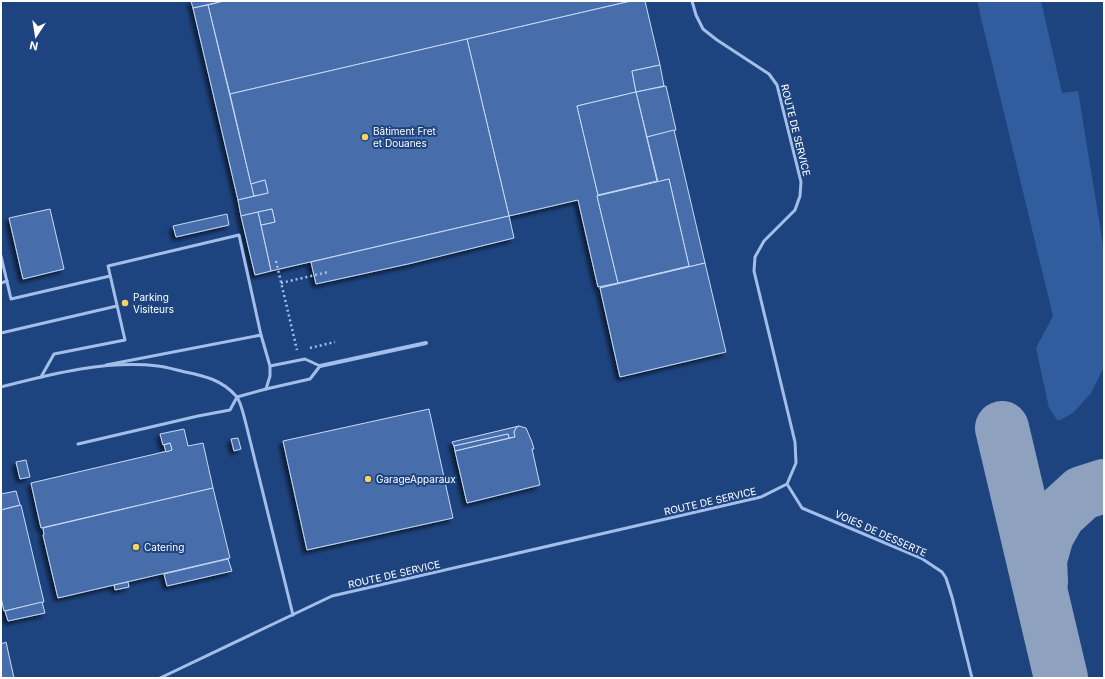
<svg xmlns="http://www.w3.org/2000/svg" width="1105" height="679" font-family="Inter,sans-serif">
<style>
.green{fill:#315d9e}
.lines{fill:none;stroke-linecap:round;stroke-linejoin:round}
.taxiway{stroke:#8ea2c0;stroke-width:54}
.building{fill:#466eaa;stroke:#c6daf7;filter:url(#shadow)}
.path{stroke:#a2bee9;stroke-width:2.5;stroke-dasharray:2 3;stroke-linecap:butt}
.lane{stroke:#a2bee9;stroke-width:3}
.street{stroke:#a2bee9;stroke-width:4}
.poi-dot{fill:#f8d360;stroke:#1e4480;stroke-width:1.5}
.labels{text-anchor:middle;stroke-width:4;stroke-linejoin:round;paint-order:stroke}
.street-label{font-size:10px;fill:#fff;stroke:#1e4480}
.poi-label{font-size:10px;fill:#fff;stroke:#1e4480;text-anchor:start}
</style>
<defs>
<filter id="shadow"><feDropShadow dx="-3.5" dy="3.5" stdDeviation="2" flood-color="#0009"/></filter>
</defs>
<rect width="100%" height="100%" fill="#1e4480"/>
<polygon class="green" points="977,1 1041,1 1062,93 1078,91 1104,251 1104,367 1091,393 1073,413 1058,421 1049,408 1036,348 1053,316"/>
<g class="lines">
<g class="taxiway">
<polyline points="1002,428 1061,678"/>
<polyline points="1041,582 1040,560 1047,535 1059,514 1082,493 1104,486"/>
</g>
</g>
<g class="building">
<polygon points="191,1 224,1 193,8"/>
<polygon points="224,1 631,1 230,94 208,5"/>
<polygon points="631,1 645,1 660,65 632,71 636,92 577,106 598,195 658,182 597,196 618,283 598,287 578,200 509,216 467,39"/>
<polygon points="208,5 254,196 238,200 193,8"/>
<polygon points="467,39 509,216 271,271 261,225 275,222 272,209 241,216 238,200 268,193 265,180 251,184 230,94"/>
<polygon points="660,65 664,86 636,92 632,71"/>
<polygon points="666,86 676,130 647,137 636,92"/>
<polygon points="636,92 657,181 598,195 577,106"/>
<polygon points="674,130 705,263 600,288 689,266 669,179 658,182 647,137"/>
<polygon points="669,179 689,266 618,283 597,196"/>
<polygon points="265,180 268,193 254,196 251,184"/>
<polygon points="50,209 64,269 23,279 9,218"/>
<polygon points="272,209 275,222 261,225 258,212"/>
<polygon points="258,212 271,271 255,275 241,216"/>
<polygon points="227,214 229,225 176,237 173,226"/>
<polygon points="509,216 514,238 408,264 316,284 311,262"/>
<polygon points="705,263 726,352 620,377 600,288"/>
<polygon points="429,409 453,518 307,550 283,441"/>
<polygon points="519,426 516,428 514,432 515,437 509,438 508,434 454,446 452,442"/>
<polygon points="519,426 526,428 532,442 534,449 532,449 540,485 467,503 455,451 515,437 514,432 516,428"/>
<polygon points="184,429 188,446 203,443 213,488 41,528 31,483 172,450 170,443 163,445 160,434"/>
<polygon points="508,434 509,438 455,451 454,446"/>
<polygon points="238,438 241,449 234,451 231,439"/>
<polygon points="170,443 172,450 166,452 164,445"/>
<polygon points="26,460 30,477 20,479 16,462"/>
<polygon points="213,488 230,558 58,598 43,535 44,535 43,528"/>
<polygon points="16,491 20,505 1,510 1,494"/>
<polygon points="21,505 44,602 4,611 1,597 1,510"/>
<polygon points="228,559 232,571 167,586 164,574"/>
<polygon points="128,582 129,587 115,590 114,585"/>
<polygon points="42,602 45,613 8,621 5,611"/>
<polygon points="6,642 14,678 1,678 1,644"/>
</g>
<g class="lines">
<g class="path">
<polyline points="276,261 297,350"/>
<polyline points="281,283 328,272"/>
<polyline points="310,348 335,342"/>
</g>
<g class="lane">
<polyline points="1,256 11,299 110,276"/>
<polyline points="1,283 7,281"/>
<polyline points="1,333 117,306"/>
<polyline points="41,377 54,354 125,340 108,266 239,235 261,335"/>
<path d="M1 387C52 374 105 360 158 366 167 367 176 370 185 372 205 376 222 380 236 396 241 401 244 417 246 424L293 615"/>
<polyline points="266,389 310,379 320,366 305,359 270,366"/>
<polyline points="78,444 198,416 230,410 237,397 266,389 270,376 270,366 261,335 106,365"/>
<polyline points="787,484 802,508 921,558 942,572 946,578 952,597 972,678"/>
<polyline points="160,678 332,596 761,497 787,484 796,463 795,442 754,271 755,257 764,241 795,210 800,196 801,182 777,85 769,74 717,40 703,29 696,15 692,1"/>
</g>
<polyline class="street" points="320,366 426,343"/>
</g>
<g class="poi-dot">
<circle cx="365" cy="137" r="4"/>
<circle cx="125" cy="303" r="4"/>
<circle cx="368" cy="479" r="4"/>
<circle cx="136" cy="547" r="4"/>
</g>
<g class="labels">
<g class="street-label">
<text transform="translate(796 130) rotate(76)" y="4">ROUTE DE SERVICE</text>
<text transform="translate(710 501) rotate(-13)" y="4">ROUTE DE SERVICE</text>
<text transform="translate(881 533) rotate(24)" y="4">VOIES DE DESSERTE</text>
<text transform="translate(394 574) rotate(-13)" y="4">ROUTE DE SERVICE</text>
</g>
<g class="poi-label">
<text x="373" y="135">Bâtiment Fret<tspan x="373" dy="12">et Douanes</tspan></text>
<text x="133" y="301">Parking<tspan x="133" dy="12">Visiteurs</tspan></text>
<text x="376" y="483">GarageApparaux</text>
<text x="144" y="551">Catering</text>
</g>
</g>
<rect width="1105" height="679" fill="none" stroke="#ffffff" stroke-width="4"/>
<g transform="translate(36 36) rotate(192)" stroke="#1e4480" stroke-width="3" paint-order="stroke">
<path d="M0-3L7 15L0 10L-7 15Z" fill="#ffffff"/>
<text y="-6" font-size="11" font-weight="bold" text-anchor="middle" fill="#ffffff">N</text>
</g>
</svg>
